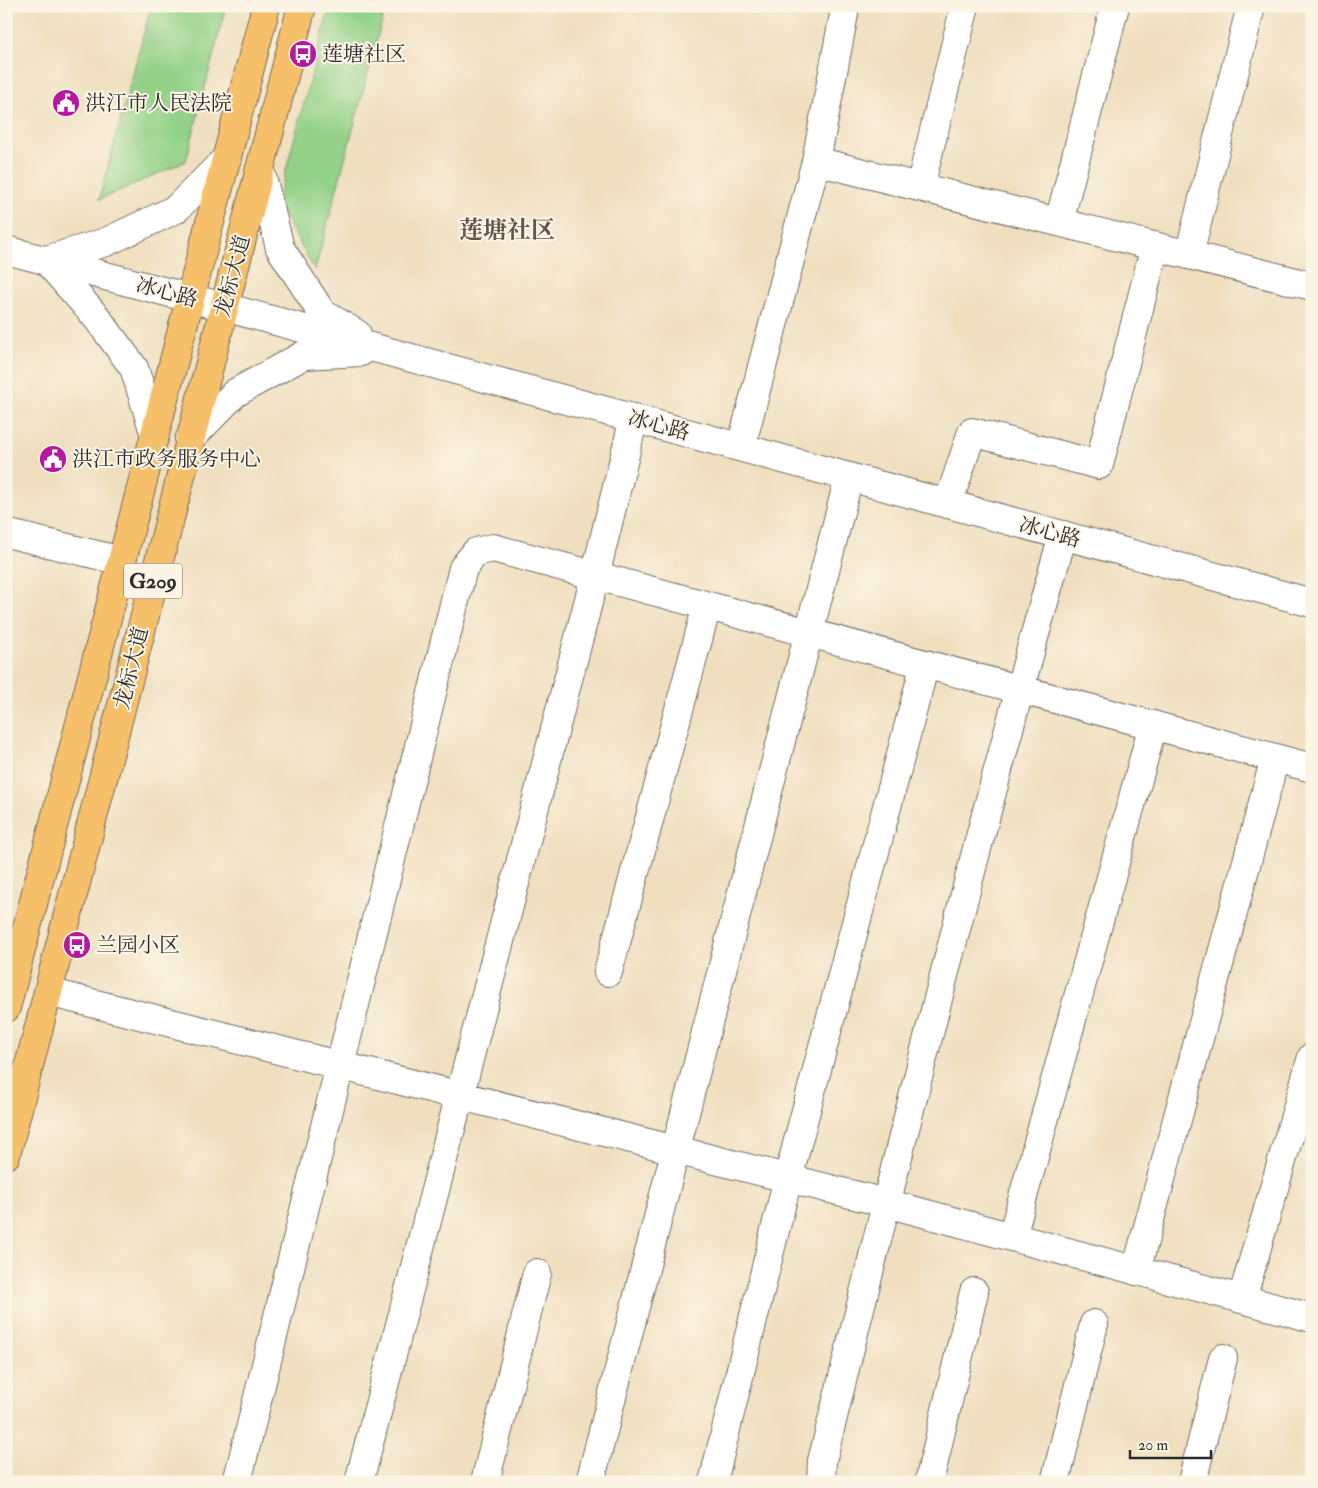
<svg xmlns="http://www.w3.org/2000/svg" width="1318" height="1488" font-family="'IM FELL Double Pica','Noto Serif SC',serif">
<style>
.green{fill:#93d288;stroke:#5f7e5a}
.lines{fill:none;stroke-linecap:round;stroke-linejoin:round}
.minor-casing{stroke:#706a5f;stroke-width:30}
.highway-casing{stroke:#706a5f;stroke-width:30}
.minor{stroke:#fff;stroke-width:28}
.highway{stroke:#f6c06b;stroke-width:28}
.labels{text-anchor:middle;stroke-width:4;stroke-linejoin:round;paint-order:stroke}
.shield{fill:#fcf5e5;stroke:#6a6863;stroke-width:1}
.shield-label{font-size:20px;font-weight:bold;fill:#2b2b2b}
.poi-label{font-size:21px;fill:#2b2b2b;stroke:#fcf5e5;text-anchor:start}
.street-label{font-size:21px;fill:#2b2b2b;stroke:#fcf5e5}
.quarter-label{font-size:24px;font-weight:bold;fill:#65524c;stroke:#fcf5e5}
</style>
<rect width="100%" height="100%" fill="#fcf5e5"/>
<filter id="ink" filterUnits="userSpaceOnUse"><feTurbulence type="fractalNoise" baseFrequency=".02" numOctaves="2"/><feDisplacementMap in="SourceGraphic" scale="10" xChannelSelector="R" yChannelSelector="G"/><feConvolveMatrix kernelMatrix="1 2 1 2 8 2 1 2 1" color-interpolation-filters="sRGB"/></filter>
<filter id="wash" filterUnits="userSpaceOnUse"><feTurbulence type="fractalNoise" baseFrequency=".0096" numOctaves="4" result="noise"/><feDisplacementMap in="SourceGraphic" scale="20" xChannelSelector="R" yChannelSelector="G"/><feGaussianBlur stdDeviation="1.12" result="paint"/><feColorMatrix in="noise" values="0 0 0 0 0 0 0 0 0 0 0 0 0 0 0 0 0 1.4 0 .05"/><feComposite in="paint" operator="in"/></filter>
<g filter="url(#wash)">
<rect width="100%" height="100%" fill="#efdfbf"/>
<g class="green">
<polygon points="151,6 226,6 186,161 99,200"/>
<polygon points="330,6 386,6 315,270 277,203"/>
</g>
</g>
<g filter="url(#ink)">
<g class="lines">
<defs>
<g id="minor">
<polyline points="816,161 1312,286"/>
<polyline points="260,169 280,248 322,313 357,334"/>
<polyline points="920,187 965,6"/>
<polyline points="1059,222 1115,6"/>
<polyline points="6,250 224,307 1312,603"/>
<polyline points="1189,255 1251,6"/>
<polyline points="155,435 134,368 97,318 46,260 106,242 176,209 227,158"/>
<polyline points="189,440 235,393 304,355 361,352"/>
<polyline points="741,447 816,161 844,14 844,6"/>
<polyline points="948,504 972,432 1099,465 1155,246"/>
<polyline points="6,533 122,561"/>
<polyline points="608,972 707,606"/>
<polyline points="48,992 886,1203 1312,1318"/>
<polyline points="1012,1237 1153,725"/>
<polyline points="1136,1271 1275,758"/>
<polyline points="1242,1299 1312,1057"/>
<polyline points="237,1482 463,568 476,552 493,548 1312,768"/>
<polyline points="359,1482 595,576 634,418"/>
<polyline points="485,1482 537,1273"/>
<polyline points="590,1482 849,477"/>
<polyline points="713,1482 788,1178 925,664"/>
<path d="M821 1482 822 1461C899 1152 975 842 1063 535"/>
<polyline points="929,1482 974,1292"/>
<polyline points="1055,1482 1094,1324"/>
<polyline points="1192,1482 1223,1358"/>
</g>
<g id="highway">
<polyline points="6,1008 266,6"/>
<polyline points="6,1155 302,6"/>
</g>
</defs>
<use href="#minor" class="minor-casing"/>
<use href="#highway" class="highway-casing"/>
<use href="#minor" class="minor"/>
<use href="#highway" class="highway"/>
</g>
</g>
<defs>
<symbol id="bus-disc" viewBox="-11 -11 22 22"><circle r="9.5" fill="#b5179e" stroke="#fcf5e5"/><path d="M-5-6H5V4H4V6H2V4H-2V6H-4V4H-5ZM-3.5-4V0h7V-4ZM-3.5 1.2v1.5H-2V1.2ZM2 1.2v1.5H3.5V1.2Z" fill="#fff"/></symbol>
<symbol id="civic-disc" viewBox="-11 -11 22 22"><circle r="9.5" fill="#b5179e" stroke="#fcf5e5"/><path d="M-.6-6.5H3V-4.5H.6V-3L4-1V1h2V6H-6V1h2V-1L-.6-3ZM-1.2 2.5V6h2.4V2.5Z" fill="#fff"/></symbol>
</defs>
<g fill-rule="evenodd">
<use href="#bus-disc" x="287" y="38" width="32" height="32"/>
<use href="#civic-disc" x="50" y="87" width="32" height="32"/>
<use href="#civic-disc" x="37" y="443" width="32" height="32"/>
<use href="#bus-disc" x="61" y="929" width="32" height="32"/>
</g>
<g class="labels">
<rect class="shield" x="124" y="563.5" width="58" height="35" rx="4"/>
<g class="shield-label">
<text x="153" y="588">G209</text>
</g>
<g class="poi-label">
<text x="322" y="61">莲塘社区</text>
<text x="85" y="110">洪江市人民法院</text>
<text x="72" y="466">洪江市政务服务中心</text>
<text x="96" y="952">兰园小区</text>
</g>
<g class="street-label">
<text transform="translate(232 276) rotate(-75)" y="7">龙标大道</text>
<text transform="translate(167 292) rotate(15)" y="7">冰心路</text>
<text transform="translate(659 425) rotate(15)" y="7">冰心路</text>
<text transform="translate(1050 532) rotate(15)" y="7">冰心路</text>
<text transform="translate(131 668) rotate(-76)" y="7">龙标大道</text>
</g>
<g class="quarter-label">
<text x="507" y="238">莲塘社区</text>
</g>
</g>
<rect width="1318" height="1488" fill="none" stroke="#fcf5e5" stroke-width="25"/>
<path d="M1130 1450v8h81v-8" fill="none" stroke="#2b2b2b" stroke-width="2.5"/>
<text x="1138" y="1450" font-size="15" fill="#2b2b2b" stroke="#fcf5e5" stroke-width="4" paint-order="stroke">20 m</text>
</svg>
